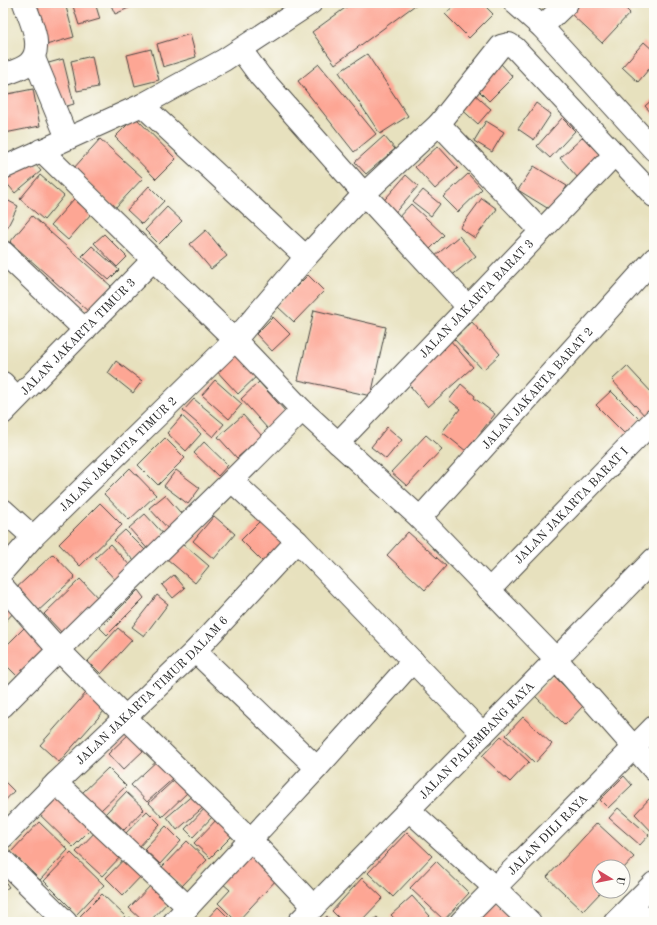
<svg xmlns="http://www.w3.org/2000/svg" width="657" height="925" font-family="'Old Standard TT',serif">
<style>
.building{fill:#fda694}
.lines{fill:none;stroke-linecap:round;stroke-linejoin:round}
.street-casing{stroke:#474641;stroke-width:24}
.street{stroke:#fff;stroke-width:22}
.labels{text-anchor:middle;stroke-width:3;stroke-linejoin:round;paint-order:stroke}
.street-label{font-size:12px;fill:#2b2b2b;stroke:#fdfcf7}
</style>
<rect width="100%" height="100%" fill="#fdfcf7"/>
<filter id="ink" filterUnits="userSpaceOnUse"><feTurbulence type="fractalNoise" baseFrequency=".025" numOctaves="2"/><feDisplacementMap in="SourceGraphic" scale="8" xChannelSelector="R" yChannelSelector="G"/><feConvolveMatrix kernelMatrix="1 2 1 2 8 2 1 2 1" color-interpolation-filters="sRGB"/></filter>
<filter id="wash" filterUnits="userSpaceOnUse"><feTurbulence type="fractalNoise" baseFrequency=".012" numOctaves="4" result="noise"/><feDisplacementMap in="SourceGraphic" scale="16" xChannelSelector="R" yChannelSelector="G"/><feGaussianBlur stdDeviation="0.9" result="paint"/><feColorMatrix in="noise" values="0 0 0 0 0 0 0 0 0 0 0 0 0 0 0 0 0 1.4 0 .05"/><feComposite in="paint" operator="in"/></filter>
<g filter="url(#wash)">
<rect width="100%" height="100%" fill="#e7e1be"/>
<g id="blocks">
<g class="building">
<polygon points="35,3 65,3 74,37 46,45"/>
<polygon points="72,3 95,3 100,19 79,25"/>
<polygon points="110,3 140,3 115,14"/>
<polygon points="352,3 418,3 335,64 312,32"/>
<polygon points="457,3 482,3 493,14 469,38 445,14"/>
<polygon points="579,3 620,3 630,13 602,43 570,13"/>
<polygon points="190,34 196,57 163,67 157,44"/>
<polygon points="644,42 654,51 654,63 638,82 622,67"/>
<polygon points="151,49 159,80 135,86 127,55"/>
<polygon points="367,54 408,116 380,134 339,72"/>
<polygon points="92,56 98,87 77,91 71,61"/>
<polygon points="63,59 74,104 57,109 45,64"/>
<polygon points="319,64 376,134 354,152 298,81"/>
<polygon points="501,64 513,77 489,101 476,88"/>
<polygon points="33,89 40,126 5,133 3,95"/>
<polygon points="471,91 491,109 478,124 458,106"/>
<polygon points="654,98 654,116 645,106"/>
<polygon points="536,103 551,114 534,140 518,129"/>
<polygon points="135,117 176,159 156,179 115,137"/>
<polygon points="562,118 575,131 550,158 537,146"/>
<polygon points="486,121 504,132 492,152 474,141"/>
<polygon points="384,136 395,149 366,174 355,162"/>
<polygon points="583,137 602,157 579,179 560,158"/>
<polygon points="100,139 143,178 115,208 73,169"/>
<polygon points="438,146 458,168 435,189 415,167"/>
<polygon points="30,158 41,171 15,193 4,180"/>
<polygon points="534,166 567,186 552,211 518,190"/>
<polygon points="468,174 482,189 458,212 443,197"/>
<polygon points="40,175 64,196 44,220 20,199"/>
<polygon points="406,175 418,186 392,216 380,205"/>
<polygon points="149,186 164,201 142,224 127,210"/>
<polygon points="423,190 440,204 431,216 413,202"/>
<polygon points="3,198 18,206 7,228 3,226"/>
<polygon points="482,198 497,209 475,238 460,228"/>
<polygon points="74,199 91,214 68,240 51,225"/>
<polygon points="411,204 444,235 427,252 395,221"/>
<polygon points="167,207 182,221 159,244 145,230"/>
<polygon points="32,216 111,286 89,312 10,242"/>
<polygon points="206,230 227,256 211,269 190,244"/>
<polygon points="104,234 127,257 117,267 94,243"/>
<polygon points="459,236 476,256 450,277 434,257"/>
<polygon points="92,246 119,270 109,280 82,256"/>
<polygon points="308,275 324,291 294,322 277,306"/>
<polygon points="314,310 386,327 371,396 298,380"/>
<polygon points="273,317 290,334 272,351 256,334"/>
<polygon points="472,322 500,354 483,370 454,339"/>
<polygon points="450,340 473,367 428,407 405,380"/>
<polygon points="234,348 259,374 238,394 213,367"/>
<polygon points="116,361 142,381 133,393 108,373"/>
<polygon points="627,366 654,395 654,409 646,417 612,380"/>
<polygon points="215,380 242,404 229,419 202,395"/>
<polygon points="259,382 286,412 268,429 241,399"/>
<polygon points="461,384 475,396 474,398 495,414 466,451 442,432 460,409 449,400"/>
<polygon points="611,391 640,420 626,435 596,405"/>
<polygon points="194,399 224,424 213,437 183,411"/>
<polygon points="243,415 262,436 237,458 218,437"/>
<polygon points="182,416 201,434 186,451 167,433"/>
<polygon points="387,427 402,440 386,459 371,447"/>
<polygon points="426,435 442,449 407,486 391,472"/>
<polygon points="165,438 185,458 158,485 138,465"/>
<polygon points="204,442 228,465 218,476 194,453"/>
<polygon points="130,468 156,495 129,520 104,494"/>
<polygon points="176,470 200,488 188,504 164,486"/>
<polygon points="165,495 186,519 171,532 149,508"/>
<polygon points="100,503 122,525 80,566 59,544"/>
<polygon points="145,514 167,538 151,553 129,528"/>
<polygon points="214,516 235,534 214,559 193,541"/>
<polygon points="261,520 286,545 266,565 241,540"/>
<polygon points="125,530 149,554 138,565 114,540"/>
<polygon points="408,532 446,566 425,590 387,555"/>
<polygon points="181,542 209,566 195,583 167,559"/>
<polygon points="110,544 134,570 119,584 95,558"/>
<polygon points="53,554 75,577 36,613 14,590"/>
<polygon points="174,575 185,588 173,598 162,585"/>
<polygon points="80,579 100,600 64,635 44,614"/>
<polygon points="138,590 144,598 107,635 100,628"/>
<polygon points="157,595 168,604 144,636 132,627"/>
<polygon points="3,597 16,610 3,624"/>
<polygon points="24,628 47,651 20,679 3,662 3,649"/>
<polygon points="118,628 132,640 101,674 88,661"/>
<polygon points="554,676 584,705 565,725 535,696"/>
<polygon points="86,693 105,710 59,762 40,745"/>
<polygon points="523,717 552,744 535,763 506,735"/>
<polygon points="130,733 145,749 123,770 108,754"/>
<polygon points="501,736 529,762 510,782 482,756"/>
<polygon points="160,758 176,776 147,802 131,785"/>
<polygon points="108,768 126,786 99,812 81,794"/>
<polygon points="624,776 632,785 608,808 600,800"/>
<polygon points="175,779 188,792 162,817 149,803"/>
<polygon points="3,780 14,791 3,803"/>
<polygon points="58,787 96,824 73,847 35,810"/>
<polygon points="126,792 144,809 124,830 106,813"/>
<polygon points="195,793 206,805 177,830 167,817"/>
<polygon points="650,798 654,802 654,834 635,814"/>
<polygon points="207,806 215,814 193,837 185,829"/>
<polygon points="618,808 649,835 640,845 609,818"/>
<polygon points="147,811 160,824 138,848 124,835"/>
<polygon points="220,816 236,832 210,858 194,843"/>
<polygon points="39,822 68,850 40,880 11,852"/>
<polygon points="597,823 634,857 623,869 623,867 599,867 599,891 602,891 583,911 547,877"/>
<polygon points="166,826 181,841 160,864 144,849"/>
<polygon points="99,828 124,853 102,876 76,852"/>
<polygon points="407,832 432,856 393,897 368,873"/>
<polygon points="187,841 207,860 182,886 162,867"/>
<polygon points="251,851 278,878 237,922 218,903 230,890 221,882"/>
<polygon points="71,853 104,885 77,914 44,881"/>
<polygon points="129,854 146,871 123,895 106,878"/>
<polygon points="436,861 469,893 444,920 410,888"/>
<polygon points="362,878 383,898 360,922 343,922 332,911"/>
<polygon points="3,879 9,887 3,891"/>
<polygon points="154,882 171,899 149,922 144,922 129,908"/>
<polygon points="102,894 125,916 119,922 86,922 80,916"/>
<polygon points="412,896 430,916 424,922 398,922 391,915"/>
<polygon points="492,897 514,922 469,922"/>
<polygon points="218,907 233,922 204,922"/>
<polygon points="327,916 332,922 320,922"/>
<polygon points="130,917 135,922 125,922"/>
<polygon points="377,917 381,922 371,922"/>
</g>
</g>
</g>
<g filter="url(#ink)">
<use href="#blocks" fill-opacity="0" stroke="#474641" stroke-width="1"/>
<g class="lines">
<defs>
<g id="street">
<polyline points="515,3 542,27 654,150"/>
<polyline points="542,27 567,3"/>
<polyline points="241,50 260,76 364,194 467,306"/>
<polyline points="34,58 67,138"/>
<path d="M3 75C11 72 23 69 29 63 45 48 30 20 24 3"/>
<polyline points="142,105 306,257"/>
<polyline points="439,124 501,46 509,44 515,48 654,196"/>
<polyline points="41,150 235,340 302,410 420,518 556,659 654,770"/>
<polyline points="3,168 142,105 224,60 311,3"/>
<polyline points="3,252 85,330"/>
<polyline points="3,383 17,398"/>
<path id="s1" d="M3 413 153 260"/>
<path id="s2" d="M338 443 615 154"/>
<polyline points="233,482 297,541 483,734"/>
<polyline points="3,510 33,537"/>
<path id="s3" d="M420 518 654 259"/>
<path id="s4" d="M3 571 33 537 235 340 306 257 364 194 439 124 541 231"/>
<polyline points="3,587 59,650 126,718 250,839 314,907"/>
<path id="s5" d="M489 590 654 420"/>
<polyline points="195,651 317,768 413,661"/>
<path d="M3 706C101 606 204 511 302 410"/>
<polyline points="56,783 188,907"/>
<polyline points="409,810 495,888 530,922"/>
<path id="s6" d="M3 837 56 783 195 651 297 541"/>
<polyline points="3,860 66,922"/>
<polyline points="632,905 648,922"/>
<polyline points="174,922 317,768"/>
<path id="s7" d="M299 922 654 559"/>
<path id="s8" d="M461 922 654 727"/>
<polyline points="615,922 654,883"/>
</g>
</defs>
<use href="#street" class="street-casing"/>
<use href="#street" class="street"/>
</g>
</g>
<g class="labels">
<g class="street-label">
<text dy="4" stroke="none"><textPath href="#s2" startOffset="200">JALAN JAKARTA BARAT 3</textPath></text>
<text dy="4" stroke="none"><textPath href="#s1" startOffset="107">JALAN JAKARTA TIMUR 3</textPath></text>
<text dy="4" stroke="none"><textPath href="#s3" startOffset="175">JALAN JAKARTA BARAT 2</textPath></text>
<text dy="4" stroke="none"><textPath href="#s4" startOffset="164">JALAN JAKARTA TIMUR 2</textPath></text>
<text dy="4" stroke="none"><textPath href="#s5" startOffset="118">JALAN JAKARTA BARAT I</textPath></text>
<text dy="4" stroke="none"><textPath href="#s6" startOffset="209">JALAN JAKARTA TIMUR DALAM 6</textPath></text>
<text dy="4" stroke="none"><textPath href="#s7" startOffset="254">JALAN PALEMBANG RAYA</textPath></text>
<text dy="4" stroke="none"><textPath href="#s8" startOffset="123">JALAN DILI RAYA</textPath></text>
</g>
</g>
<rect width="657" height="925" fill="none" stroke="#fdfcf7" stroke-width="16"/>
<g transform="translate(611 879) rotate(100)"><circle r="19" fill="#fdfcf7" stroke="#a9a8a5"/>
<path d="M0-3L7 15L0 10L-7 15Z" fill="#d1495b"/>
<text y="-6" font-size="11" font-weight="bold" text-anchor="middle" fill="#2b2b2b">U</text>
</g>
</svg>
